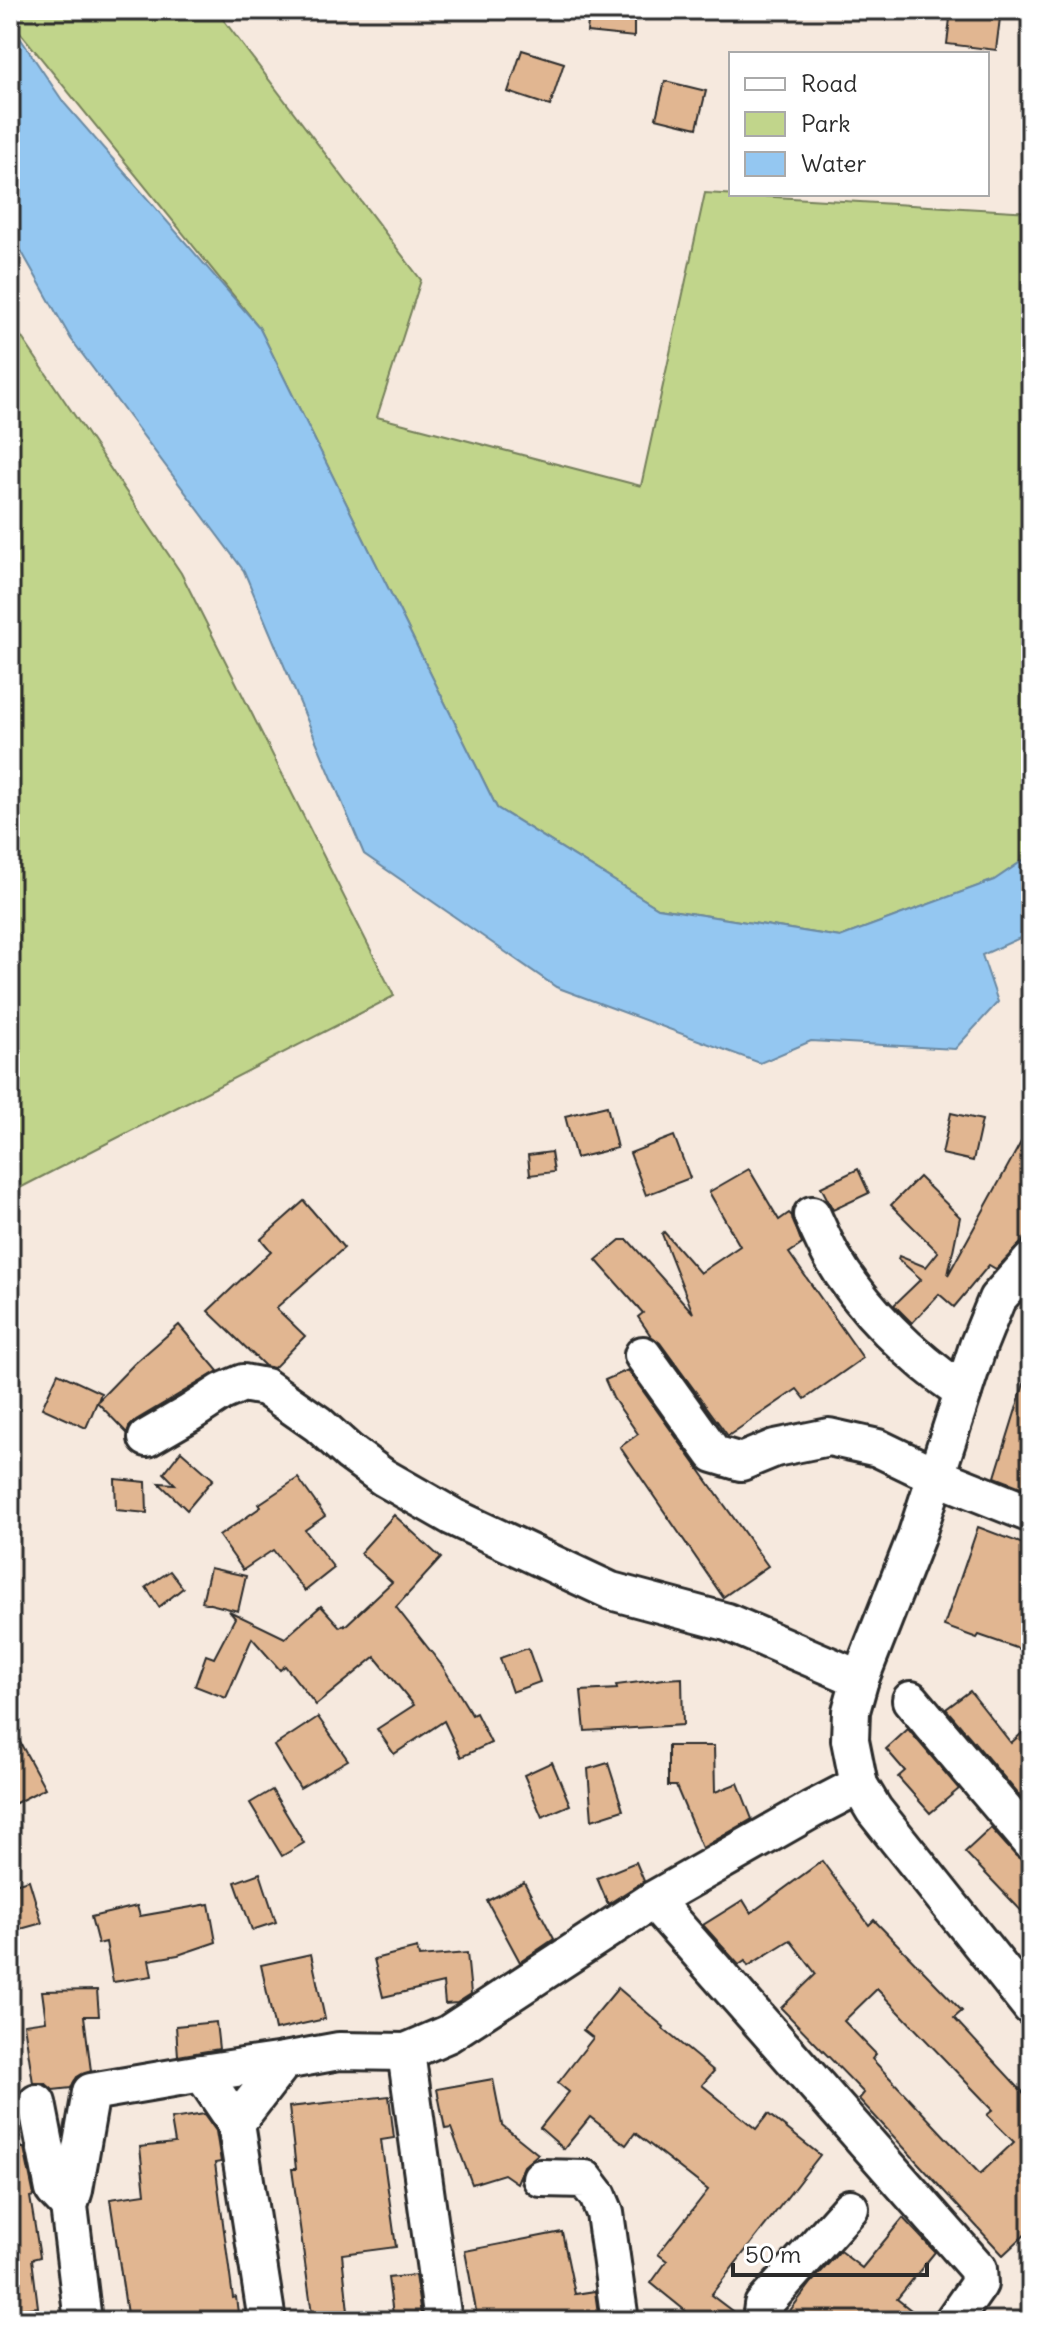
<svg xmlns="http://www.w3.org/2000/svg" width="1041" height="2331" font-family="Delius,sans-serif">
<style>
.green{fill:#c1d58b;stroke:#76805b;stroke-width:2}
.water{fill:#94c7f1;stroke:#6a89a2;stroke-width:2}
.building{fill:#e1b691;stroke:#2b2b2b;stroke-width:2;fill-rule:evenodd}
.lines{fill:none;stroke-linecap:round;stroke-linejoin:round}
.minor-casing{stroke:#2b2b2b;stroke-width:42}
.minor{stroke:#fff;stroke-width:36}
</style>
<rect width="100%" height="100%" fill="#f6e9de"/>
<filter id="ink" filterUnits="userSpaceOnUse"><feTurbulence type="fractalNoise" baseFrequency=".0125" numOctaves="2"/><feDisplacementMap in="SourceGraphic" scale="16" xChannelSelector="R" yChannelSelector="G"/><feConvolveMatrix kernelMatrix="1 2 1 2 8 2 1 2 1" color-interpolation-filters="sRGB"/></filter>
<g filter="url(#ink)">
<g class="green">
<polygon points="10,10 216,10 421,280 377,417 641,486 705,193 1031,212 1031,855 995,880 840,937 658,908 497,808 259,327 10,20"/>
<polygon points="10,320 181,573 394,996 10,1193"/>
</g>
<polygon class="water" points="10,23 64,103 259,327 497,808 658,908 840,937 994,880 1031,855 1031,939 1022,937 982,955 998,1002 955,1049 811,1041 760,1063 556,987 364,854 244,571 71,339 10,231"/>
<g class="building">
<polygon points="589,10 634,10 634,37 587,32"/>
<polygon points="951,10 1001,10 996,50 947,44"/>
<polygon points="522,50 564,63 550,106 508,92"/>
<polygon points="665,81 706,91 697,128 656,118"/>
<polygon points="607,1106 617,1148 576,1158 565,1116"/>
<polygon points="951,1113 982,1120 973,1161 942,1154"/>
<polygon points="1031,1124 1031,1228 1022,1242 996,1269 989,1265 954,1307 939,1294 912,1323 894,1305 921,1279 898,1259 899,1256 926,1267 938,1252 891,1205 919,1177 960,1217 948,1275"/>
<polygon points="674,1136 690,1178 646,1195 630,1153"/>
<polygon points="551,1152 554,1172 530,1175 528,1155"/>
<polygon points="749,1169 779,1220 789,1213 792,1216 802,1244 789,1253 863,1358 805,1399 797,1389 728,1436 660,1343 651,1336 638,1317 643,1313 596,1260 620,1240 628,1240 693,1313 662,1234 664,1232 700,1273 740,1246 709,1192"/>
<polygon points="858,1169 869,1193 833,1210 821,1187"/>
<polygon points="304,1201 344,1248 276,1308 305,1336 274,1368 265,1366 208,1311 271,1251 261,1239"/>
<polygon points="179,1325 218,1371 136,1420 129,1427 127,1433 97,1402 86,1428 42,1408 58,1373 101,1393 98,1401 134,1364"/>
<polygon points="628,1370 768,1566 723,1597 620,1447 638,1434 613,1398 605,1380"/>
<polygon points="1026,1377 1031,1377 1031,1491 995,1477"/>
<polygon points="181,1451 213,1479 187,1510 159,1483 175,1484 164,1473"/>
<polygon points="298,1478 325,1516 305,1530 334,1568 305,1591 273,1550 243,1570 219,1536 261,1507 259,1504"/>
<polygon points="115,1479 146,1482 147,1513 116,1510"/>
<polygon points="394,1515 441,1558 396,1607 443,1667 472,1715 476,1713 491,1743 461,1757 444,1721 394,1754 377,1729 414,1705 375,1657 316,1705 285,1666 280,1670 252,1638 226,1698 195,1686 206,1655 214,1658 235,1618 229,1611 285,1638 321,1606 340,1627 344,1624 345,1626 392,1582 360,1553"/>
<polygon points="978,1527 1031,1547 1031,1653 979,1635 977,1638 944,1626"/>
<polygon points="210,1568 246,1576 238,1611 202,1602"/>
<polygon points="170,1571 183,1588 159,1607 146,1587"/>
<polygon points="528,1648 540,1682 512,1692 500,1658"/>
<polygon points="682,1678 683,1725 585,1731 581,1691 617,1689 616,1685 664,1679"/>
<polygon points="970,1691 1011,1743 1031,1725 1031,1809 946,1709"/>
<polygon points="318,1717 348,1760 300,1788 274,1746"/>
<polygon points="10,1724 45,1788 10,1806"/>
<polygon points="908,1729 959,1789 930,1813 898,1777 905,1771 886,1749"/>
<polygon points="668,1746 714,1746 715,1792 738,1783 752,1819 702,1848 676,1786 668,1786"/>
<polygon points="552,1762 570,1805 542,1817 524,1775"/>
<polygon points="608,1763 623,1810 592,1820 588,1769"/>
<polygon points="272,1790 304,1843 282,1856 250,1803"/>
<polygon points="991,1828 1016,1856 1023,1861 1031,1862 1031,1921 965,1852"/>
<path d="M822 1861 869 1925 874 1920 962 2011 954 2018 1031 2101V2229L1003 2255 859 2099 864 2093 781 2008 816 1974 790 1940 748 1966 745 1961 739 1965 703 1925 743 1900 751 1913ZM877 1989 993 2110 987 2115 1014 2142 980 2174 872 2059 876 2054 844 2021Z"/>
<polygon points="636,1862 644,1881 608,1904 597,1878"/>
<polygon points="260,1873 276,1922 252,1930 235,1882"/>
<polygon points="29,1880 42,1923 10,1932 10,1885"/>
<polygon points="524,1882 554,1939 520,1962 487,1901"/>
<polygon points="209,1904 216,1942 178,1955 149,1960 152,1976 113,1982 106,1942 98,1944 91,1917 137,1906 140,1916"/>
<polygon points="417,1948 419,1957 467,1953 471,1994 457,2003 445,2004 443,1983 383,1997 374,1959"/>
<polygon points="311,1954 325,2019 275,2030 261,1965"/>
<polygon points="618,1988 664,2027 663,2029 714,2071 702,2085 756,2129 768,2114 820,2155 711,2295 740,2317 740,2321 698,2321 651,2283 667,2261 658,2254 708,2190 635,2133 626,2145 590,2117 564,2149 540,2128 569,2092 558,2083 593,2038 583,2030"/>
<polygon points="97,1990 99,2016 84,2016 91,2071 77,2077 71,2088 53,2090 45,2083 33,2083 24,2024 46,2021 42,1991"/>
<polygon points="216,2022 219,2049 178,2056 176,2026"/>
<polygon points="493,2079 502,2125 538,2154 524,2166 517,2183 504,2174 472,2184 451,2128 445,2129 437,2089"/>
<polygon points="389,2096 394,2138 381,2140 396,2247 342,2254 349,2321 313,2321 292,2169 296,2169 289,2107"/>
<polygon points="204,2114 216,2131 221,2162 215,2163 233,2298 236,2297 239,2321 128,2321 110,2199 145,2194 140,2147 175,2143 171,2119"/>
<polygon points="21,2146 22,2148 24,2148 34,2196 30,2197 40,2257 32,2259 38,2307 10,2310 10,2147"/>
<polygon points="903,2218 935,2252 897,2299 925,2321 782,2321 812,2282 840,2251 862,2268"/>
<polygon points="562,2232 575,2294 595,2291 599,2321 478,2321 465,2251"/>
<polygon points="415,2275 422,2321 394,2321 388,2278"/>
</g>
<g class="lines">
<defs>
<g id="minor">
<path d="M812 1215C818 1228 824 1242 831 1255 862 1309 912 1357 963 1392"/>
<polyline points="1031,1261 997,1299 978,1346 916,1537 860,1679 851,1711 850,1740 859,1785 874,1810 1031,2007"/>
<polyline points="643,1355 714,1454 741,1462 775,1448 829,1437 878,1448 936,1476 1031,1514"/>
<polyline points="147,1438 190,1413 222,1392 243,1383 265,1387 318,1424 349,1452 383,1477 453,1517 611,1591 727,1622 860,1679"/>
<polyline points="911,1700 1031,1842"/>
<polyline points="653,1900 978,2269 979,2284 953,2321"/>
<polyline points="406,2052 443,2321"/>
<polyline points="202,2073 284,2061"/>
<polyline points="37,2103 54,2190 69,2206"/>
<polyline points="236,2123 284,2061 339,2051 406,2052 448,2034 653,1900 811,1810 859,1785"/>
<polyline points="541,2178 585,2179 598,2196 605,2213 620,2321"/>
<polyline points="83,2321 69,2206 74,2190 91,2092 202,2073 236,2123 267,2321"/>
<polyline points="761,2321 763,2305 850,2208"/>
</g>
</defs>
<use href="#minor" class="minor-casing"/>
<use href="#minor" class="minor"/>
</g>
</g>
<rect width="1041" height="2331" fill="none" stroke="#fff" stroke-width="40"/>
<rect x="20" y="20" width="1001" height="2291" fill="none" stroke="#2b2b2b" stroke-width="3" filter="url(#ink)"/>
<rect x="729" y="52" width="260" height="144" fill="#ffffff" stroke="#aaaaaa" stroke-width="2"/>
<rect x="745" y="78" width="40" height="12" fill="#ffffff" stroke="#aaaaaa" stroke-width="2"/>
<text x="801" y="92" font-size="24" fill="#2b2b2b">Road</text>
<rect x="745" y="112" width="40" height="24" fill="#c1d58b" stroke="#aaaaaa" stroke-width="2"/>
<text x="801" y="132" font-size="24" fill="#2b2b2b">Park</text>
<rect x="745" y="152" width="40" height="24" fill="#94c7f1" stroke="#aaaaaa" stroke-width="2"/>
<text x="801" y="172" font-size="24" fill="#2b2b2b">Water</text>
<path d="M733 2263v12h194v-12" fill="none" stroke="#2b2b2b" stroke-width="4"/>
<text x="745" y="2263" font-size="24" fill="#2b2b2b" stroke="#ffffff" stroke-width="6" paint-order="stroke">50 m</text>
</svg>
